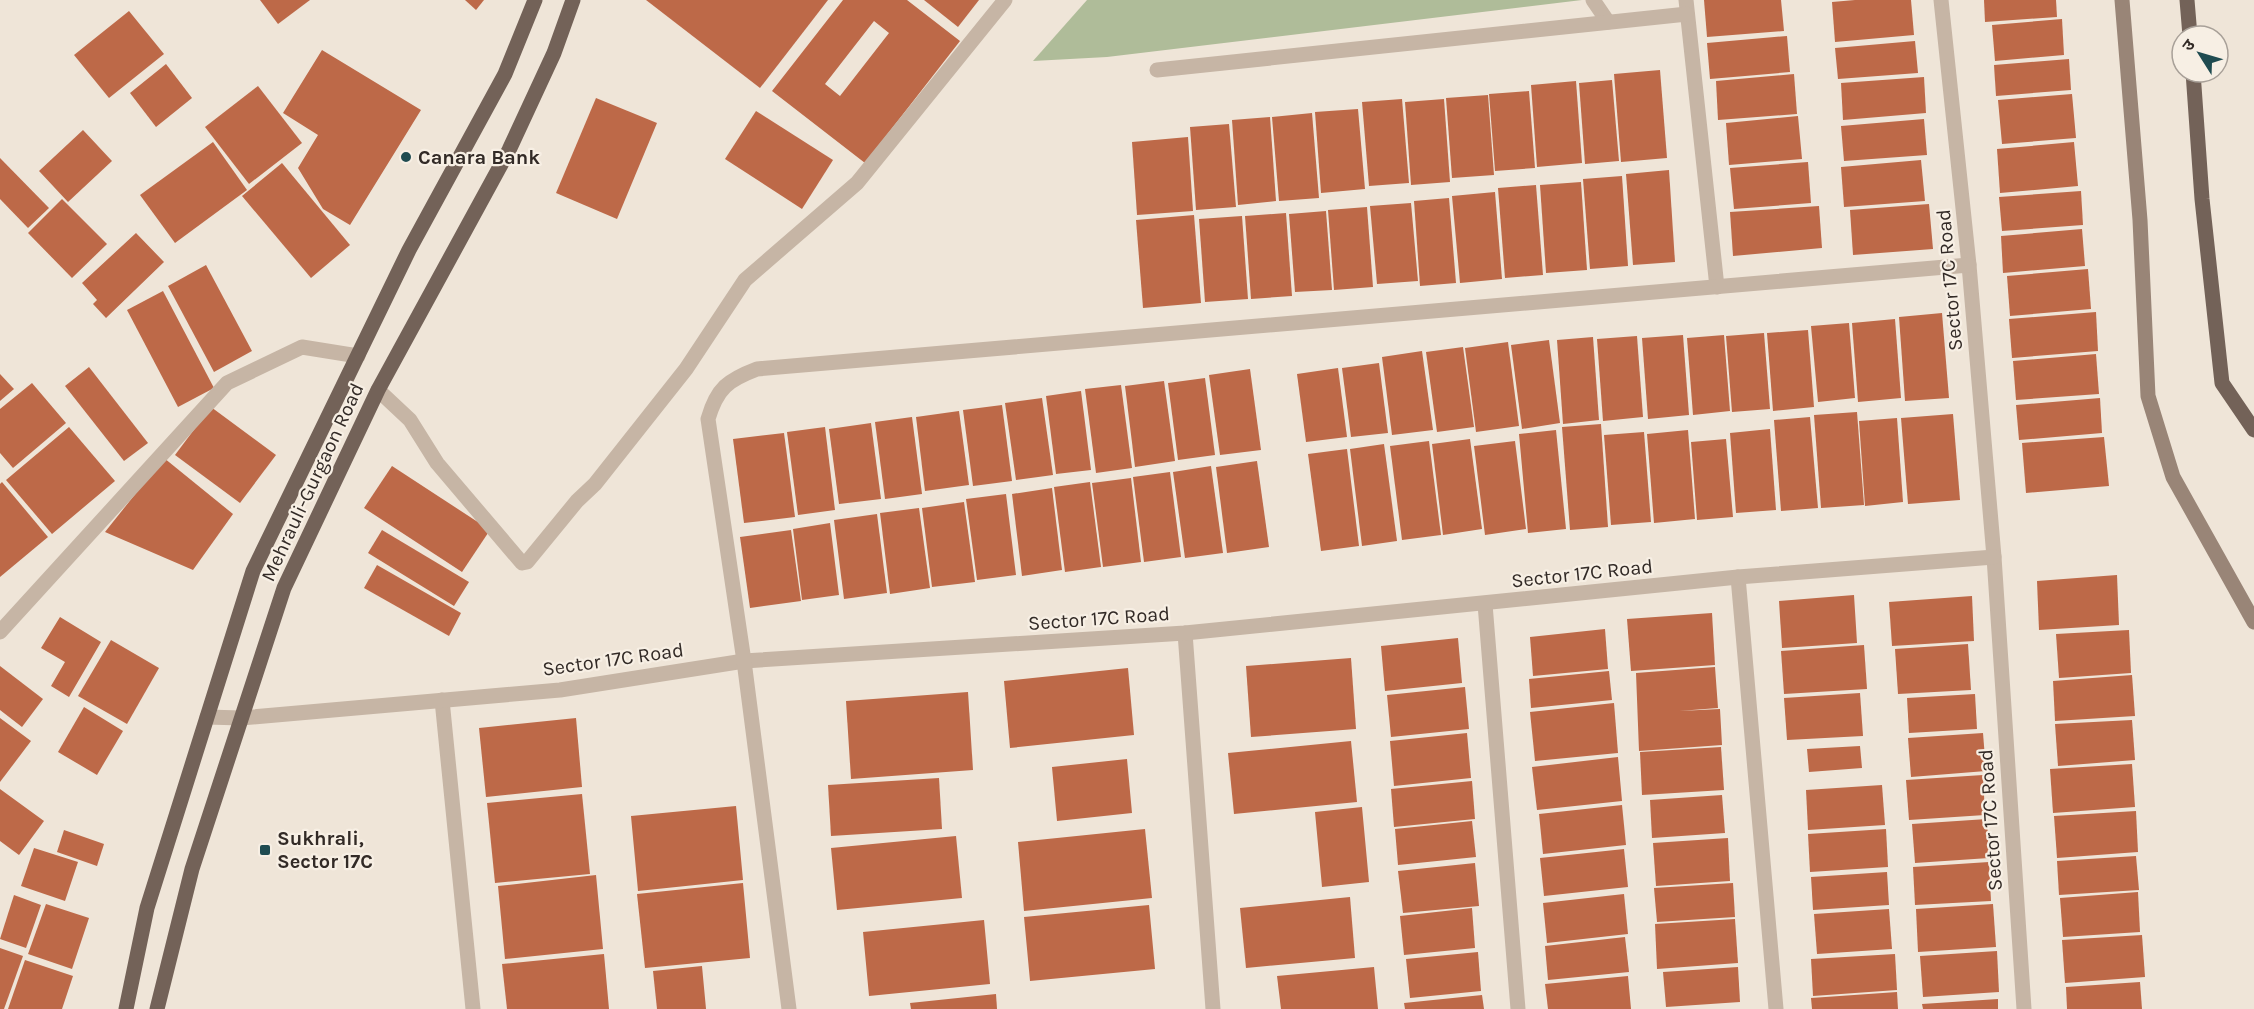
<svg xmlns="http://www.w3.org/2000/svg" width="2254" height="1009" font-family="Karla,'Noto Sans Devanagari',sans-serif">
<style>
.green{fill:#afbc99}
.building{fill:#bd6948;fill-rule:evenodd}
.lines{fill:none;stroke-linecap:round;stroke-linejoin:round}
.service{stroke:#c6b5a5;stroke-width:15}
.minor{stroke:#c6b5a5;stroke-width:15}
.secondary{stroke:#998577;stroke-width:15}
.primary{stroke:#736258;stroke-width:15}
.poi-dot{fill:#1f4b50;stroke:#f7efe4;stroke-width:2}
.labels{text-anchor:middle;stroke-width:4.5;stroke-linejoin:round;paint-order:stroke}
.poi-label{font-size:20px;font-weight:bold;fill:#322a26;stroke:#f7efe4;text-anchor:start}
.street-label{font-size:20px;fill:#322a26;stroke:#f7efe4}
</style>
<rect width="100%" height="100%" fill="#efe5d8"/>
<polygon class="green" points="1087,0 1582,0 1107,57 1033,61"/>
<g class="building">
<polygon points="260,0 310,0 278,24"/>
<polygon points="465,0 484,0 476,10"/>
<polygon points="646,0 828,0 760,88"/>
<path d="M843 0H907L960 41 865 163 772 91ZM874 21 889 33 840 96 825 84Z"/>
<polygon points="924,0 979,0 958,27"/>
<polygon points="1704,0 1781,0 1784,31 1707,37"/>
<polygon points="1855,0 1911,0 1914,35 1835,42 1832,2"/>
<polygon points="1984,0 2056,0 2057,17 1985,22"/>
<polygon points="129,11 164,54 109,98 74,55"/>
<polygon points="2062,19 2064,55 1995,61 1992,25"/>
<polygon points="1787,36 1790,72 1710,79 1707,43"/>
<polygon points="1915,41 1918,73 1838,79 1835,48"/>
<polygon points="322,50 421,110 350,225 323,209 298,168 318,135 283,113"/>
<polygon points="2069,59 2071,90 1996,96 1994,65"/>
<polygon points="166,64 192,98 156,127 130,93"/>
<polygon points="1660,70 1667,158 1621,162 1614,74"/>
<polygon points="1794,74 1797,114 1718,120 1716,81"/>
<polygon points="1924,77 1926,113 1843,120 1841,83"/>
<polygon points="1612,80 1619,161 1585,164 1579,83"/>
<polygon points="1576,81 1582,163 1537,167 1531,85"/>
<polygon points="258,86 302,143 249,184 205,127"/>
<polygon points="1529,91 1535,168 1495,171 1489,94"/>
<polygon points="2072,94 2076,138 2002,144 1998,100"/>
<polygon points="1488,95 1494,175 1452,178 1446,98"/>
<polygon points="596,98 657,123 617,219 556,193"/>
<polygon points="1402,99 1409,183 1369,186 1362,102"/>
<polygon points="1444,99 1450,182 1411,185 1405,102"/>
<polygon points="1358,109 1365,189 1321,193 1315,112"/>
<polygon points="756,111 833,160 802,209 725,159"/>
<polygon points="1312,113 1319,198 1279,201 1272,117"/>
<polygon points="1798,116 1802,159 1729,165 1726,123"/>
<polygon points="1270,117 1276,201 1238,205 1232,120"/>
<polygon points="1924,119 1927,155 1844,161 1841,126"/>
<polygon points="1229,124 1236,207 1196,210 1190,127"/>
<polygon points="83,130 112,161 68,202 39,171"/>
<polygon points="1188,137 1193,211 1137,215 1132,142"/>
<polygon points="213,142 247,190 175,243 140,195"/>
<polygon points="2074,142 2078,186 2000,193 1997,149"/>
<polygon points="0,158 49,208 28,228 0,199"/>
<polygon points="1921,160 1925,201 1844,207 1841,167"/>
<polygon points="1808,162 1811,203 1734,209 1730,168"/>
<polygon points="282,163 350,245 311,278 242,196"/>
<polygon points="1669,170 1675,262 1633,265 1626,174"/>
<polygon points="1622,176 1628,266 1590,269 1583,179"/>
<polygon points="1581,182 1587,270 1546,273 1540,185"/>
<polygon points="1536,185 1543,275 1505,278 1498,188"/>
<polygon points="2081,191 2083,225 2002,231 1999,197"/>
<polygon points="1495,192 1502,279 1460,283 1452,196"/>
<polygon points="1449,198 1456,283 1420,286 1414,201"/>
<polygon points="62,199 107,244 72,278 28,233"/>
<polygon points="1411,203 1418,281 1377,284 1370,206"/>
<polygon points="1929,204 1933,249 1853,255 1850,210"/>
<polygon points="1819,206 1822,248 1733,256 1730,212"/>
<polygon points="1367,207 1373,287 1334,290 1328,210"/>
<polygon points="1326,211 1332,290 1295,292 1289,214"/>
<polygon points="1286,213 1292,296 1251,299 1245,216"/>
<polygon points="1194,215 1201,303 1143,308 1136,220"/>
<polygon points="1242,216 1248,299 1205,302 1199,219"/>
<polygon points="2082,229 2085,266 2003,273 2001,236"/>
<polygon points="136,233 164,262 106,318 93,304 97,300 82,283"/>
<polygon points="206,265 252,351 214,372 168,286"/>
<polygon points="2088,269 2091,309 2010,316 2007,276"/>
<polygon points="163,291 214,388 178,407 127,310"/>
<polygon points="2096,312 2098,351 2012,358 2009,319"/>
<polygon points="1942,313 1949,398 1905,401 1899,317"/>
<polygon points="1895,319 1901,398 1858,402 1852,323"/>
<polygon points="1849,323 1855,398 1818,402 1811,326"/>
<polygon points="1808,330 1814,407 1773,411 1767,333"/>
<polygon points="1764,333 1770,409 1732,412 1726,336"/>
<polygon points="1683,335 1689,415 1648,419 1642,338"/>
<polygon points="1724,335 1730,411 1693,415 1687,338"/>
<polygon points="1637,336 1643,417 1603,421 1597,339"/>
<polygon points="1593,337 1599,420 1563,424 1557,340"/>
<polygon points="1549,340 1560,423 1522,429 1511,345"/>
<polygon points="1508,342 1519,426 1476,432 1465,348"/>
<polygon points="1463,347 1474,427 1437,432 1426,352"/>
<polygon points="1422,351 1433,430 1392,435 1382,357"/>
<polygon points="2096,354 2099,394 2016,400 2013,361"/>
<polygon points="1379,363 1388,433 1351,437 1342,368"/>
<polygon points="89,367 148,443 124,461 65,386"/>
<polygon points="1338,368 1347,437 1306,442 1297,374"/>
<polygon points="1250,369 1261,450 1220,455 1209,375"/>
<polygon points="0,374 14,389 0,401"/>
<polygon points="1205,378 1215,455 1178,460 1168,383"/>
<polygon points="1164,381 1175,461 1135,467 1125,386"/>
<polygon points="32,383 66,423 13,468 0,453 0,409"/>
<polygon points="1121,385 1132,468 1096,473 1085,389"/>
<polygon points="1081,391 1091,470 1056,474 1046,396"/>
<polygon points="1042,398 1053,475 1016,480 1005,403"/>
<polygon points="2100,398 2102,433 2019,440 2016,405"/>
<polygon points="1002,405 1012,481 973,486 963,410"/>
<polygon points="211,407 276,455 240,503 175,455"/>
<polygon points="959,411 969,485 925,491 916,417"/>
<polygon points="1857,412 1864,505 1821,508 1814,415"/>
<polygon points="1953,414 1960,500 1908,504 1901,418"/>
<polygon points="912,417 922,494 885,499 875,422"/>
<polygon points="1810,417 1818,508 1781,511 1774,420"/>
<polygon points="1897,418 1903,502 1865,506 1859,421"/>
<polygon points="871,423 881,499 839,504 829,429"/>
<polygon points="1601,424 1608,527 1570,530 1562,427"/>
<polygon points="69,427 115,481 52,534 6,480"/>
<polygon points="825,427 835,510 798,515 787,432"/>
<polygon points="1770,429 1776,510 1736,513 1730,433"/>
<polygon points="1556,430 1566,529 1528,533 1519,434"/>
<polygon points="1688,430 1695,519 1654,523 1647,434"/>
<polygon points="1644,432 1651,522 1611,525 1604,435"/>
<polygon points="784,433 795,517 744,523 733,439"/>
<polygon points="2104,437 2109,486 2026,493 2022,443"/>
<polygon points="1470,439 1482,529 1443,535 1432,444"/>
<polygon points="1726,439 1733,517 1697,520 1691,442"/>
<polygon points="1429,441 1441,535 1402,540 1390,446"/>
<polygon points="1515,441 1526,529 1485,535 1474,446"/>
<polygon points="1384,444 1397,541 1362,546 1350,449"/>
<polygon points="1347,449 1359,546 1321,551 1308,454"/>
<polygon points="164,458 233,514 193,570 105,532"/>
<polygon points="1257,461 1269,547 1227,553 1216,467"/>
<polygon points="392,466 490,530 462,572 364,508"/>
<polygon points="1211,466 1223,553 1185,558 1173,472"/>
<polygon points="1170,472 1181,557 1144,562 1133,477"/>
<polygon points="1131,478 1141,562 1103,567 1092,483"/>
<polygon points="2,482 48,537 0,577 0,484"/>
<polygon points="1090,482 1101,567 1065,572 1054,487"/>
<polygon points="1052,488 1062,570 1022,576 1012,494"/>
<polygon points="1006,494 1016,575 977,580 966,499"/>
<polygon points="964,502 975,582 932,587 922,508"/>
<polygon points="919,508 930,588 890,594 880,513"/>
<polygon points="877,514 887,593 844,599 834,520"/>
<polygon points="830,523 839,595 802,600 793,529"/>
<polygon points="382,530 469,582 454,606 368,553"/>
<polygon points="791,530 801,601 750,608 740,537"/>
<polygon points="377,565 461,613 449,636 364,588"/>
<polygon points="2117,575 2119,625 2039,630 2037,581"/>
<polygon points="1854,595 1857,643 1782,648 1779,601"/>
<polygon points="1972,596 1974,641 1892,646 1889,602"/>
<polygon points="1712,613 1715,665 1631,671 1627,619"/>
<polygon points="60,617 101,642 69,697 51,686 65,662 41,648"/>
<polygon points="1605,629 1608,669 1533,676 1530,637"/>
<polygon points="2129,630 2131,673 2059,678 2056,634"/>
<polygon points="1458,638 1462,683 1385,691 1381,646"/>
<polygon points="111,640 159,668 127,724 78,696"/>
<polygon points="1968,644 1971,690 1898,694 1895,649"/>
<polygon points="1864,645 1867,689 1784,694 1781,651"/>
<polygon points="1351,658 1356,729 1251,737 1246,666"/>
<polygon points="0,666 43,699 22,727 0,710"/>
<polygon points="1715,667 1718,708 1679,711 1720,709 1722,745 1639,751 1636,673"/>
<polygon points="1128,668 1134,735 1010,748 1004,681"/>
<polygon points="1609,671 1612,700 1531,708 1529,679"/>
<polygon points="2132,675 2135,716 2055,721 2053,681"/>
<polygon points="1465,687 1469,729 1391,737 1387,695"/>
<polygon points="968,692 973,770 851,779 846,701"/>
<polygon points="1860,693 1863,736 1787,740 1784,698"/>
<polygon points="1975,694 1977,729 1909,733 1907,698"/>
<polygon points="1614,703 1618,753 1535,761 1530,712"/>
<polygon points="84,707 123,731 97,775 58,752"/>
<polygon points="0,718 31,741 0,782"/>
<polygon points="576,718 582,787 486,797 479,728"/>
<polygon points="2132,720 2135,760 2058,766 2055,724"/>
<polygon points="1467,733 1471,778 1394,786 1390,741"/>
<polygon points="1983,733 1986,771 1911,777 1908,738"/>
<polygon points="1351,741 1357,802 1234,814 1228,753"/>
<polygon points="1860,746 1862,768 1809,772 1807,749"/>
<polygon points="1721,747 1724,790 1642,795 1640,752"/>
<polygon points="1618,757 1622,801 1537,810 1532,767"/>
<polygon points="1127,759 1132,813 1057,821 1052,767"/>
<polygon points="2132,764 2135,807 2053,813 2050,769"/>
<polygon points="1983,775 1985,815 1909,820 1906,780"/>
<polygon points="939,778 942,829 831,836 828,785"/>
<polygon points="1472,781 1475,819 1394,827 1391,789"/>
<polygon points="1882,785 1885,825 1808,830 1806,790"/>
<polygon points="0,789 44,821 19,855 0,841"/>
<polygon points="582,794 590,874 495,883 487,803"/>
<polygon points="1722,795 1725,833 1652,838 1650,800"/>
<polygon points="1622,805 1626,845 1543,854 1539,814"/>
<polygon points="736,806 743,880 638,891 631,816"/>
<polygon points="1362,807 1369,882 1322,887 1315,812"/>
<polygon points="2136,811 2138,852 2057,858 2054,816"/>
<polygon points="1987,819 1989,858 1915,863 1912,824"/>
<polygon points="1472,821 1476,857 1398,865 1395,829"/>
<polygon points="1145,829 1152,898 1024,911 1018,842"/>
<polygon points="1886,829 1888,867 1810,872 1808,834"/>
<polygon points="64,830 104,844 97,866 57,852"/>
<polygon points="956,836 962,898 837,910 831,848"/>
<polygon points="1728,838 1730,881 1656,886 1653,843"/>
<polygon points="34,848 78,862 65,901 21,886"/>
<polygon points="1624,849 1628,887 1544,896 1540,858"/>
<polygon points="2136,856 2139,890 2059,895 2057,861"/>
<polygon points="1989,862 1991,901 1915,905 1913,867"/>
<polygon points="1475,863 1479,906 1403,913 1398,871"/>
<polygon points="1887,872 1889,905 1813,910 1811,877"/>
<polygon points="596,875 603,949 505,959 498,886"/>
<polygon points="743,883 750,958 645,968 637,894"/>
<polygon points="1733,883 1735,917 1657,922 1654,888"/>
<polygon points="2138,892 2140,932 2063,937 2060,898"/>
<polygon points="1624,894 1628,934 1547,943 1543,903"/>
<polygon points="14,895 41,905 26,948 0,939"/>
<polygon points="1350,897 1355,958 1246,968 1240,908"/>
<polygon points="46,904 89,918 72,969 28,954"/>
<polygon points="1993,904 1996,947 1918,952 1916,909"/>
<polygon points="1149,905 1155,969 1030,981 1024,917"/>
<polygon points="1472,908 1475,948 1404,955 1400,916"/>
<polygon points="1889,909 1892,949 1817,954 1814,914"/>
<polygon points="1735,919 1738,963 1657,969 1655,924"/>
<polygon points="984,920 990,984 869,996 863,932"/>
<polygon points="2142,935 2145,977 2065,983 2062,940"/>
<polygon points="1625,937 1629,972 1548,980 1545,946"/>
<polygon points="0,948 23,956 4,1009 0,1009"/>
<polygon points="1997,951 1999,992 1923,997 1920,956"/>
<polygon points="1478,952 1481,991 1410,998 1406,959"/>
<polygon points="604,954 609,1009 507,1009 502,964"/>
<polygon points="1895,954 1897,990 1813,996 1811,959"/>
<polygon points="25,960 73,976 62,1009 8,1009"/>
<polygon points="702,966 706,1009 657,1009 653,971"/>
<polygon points="1374,967 1378,1009 1281,1009 1277,976"/>
<polygon points="1738,967 1740,1002 1666,1007 1663,972"/>
<polygon points="1628,976 1631,1009 1548,1009 1545,984"/>
<polygon points="2140,982 2142,1009 2067,1009 2066,987"/>
<polygon points="1897,992 1898,1009 1812,1009 1811,998"/>
<polygon points="996,994 997,1009 911,1009 910,1003"/>
<polygon points="1482,995 1484,1009 1405,1009 1404,1003"/>
<polygon points="1998,999 1998,1009 1923,1009 1922,1004"/>
</g>
<g class="lines">
<polyline class="service" points="1593,0 1608,22"/>
<g class="minor">
<polyline points="1686,0 1717,287"/>
<polyline points="1941,0 1969,265 1994,557 2024,1009"/>
<polyline points="1157,70 1687,14"/>
<polyline points="378,390 410,420 437,463 522,563 527,562 577,501 595,484 686,369 745,280 857,183 1005,0"/>
<polyline points="1738,577 1776,1009"/>
<polyline points="1485,604 1518,1009"/>
<polyline points="0,632 227,383 302,347 358,356"/>
<polyline points="1185,633 1213,1009"/>
<polyline points="442,700 473,1009"/>
<polyline points="207,717 241,718 560,690 744,661 1185,633 1738,577 1994,557"/>
<path d="M789 1009 744 661 708 419C717 388 728 380 757 369L1969 265"/>
</g>
<polyline class="secondary" points="2122,0 2140,220 2148,396 2173,477 2254,622"/>
<g class="primary">
<polyline points="2187,0 2190,36"/>
<polyline points="2193,72 2202,199 2222,383 2254,430"/>
<polyline points="126,1009 147,908 253,571 409,250 505,74 535,0"/>
<polyline points="157,1009 192,869 284,588 378,390 509,150 554,53 573,0"/>
</g>
</g>
<g class="poi-dot">
<circle cx="406" cy="157" r="6"/>
<rect x="259" y="844" width="12" height="12" rx="3"/>
</g>
<g class="labels">
<g class="poi-label">
<text x="418" y="164">Canara Bank</text>
<text x="277" y="845">Sukhrali,<tspan x="277" dy="23">Sector 17C</tspan></text>
</g>
<g class="street-label">
<text transform="translate(1949 280) rotate(-95)" y="7">Sector 17C Road</text>
<text transform="translate(312 482) rotate(-65)" y="7">Mehrauli-Gurgaon Road</text>
<text transform="translate(1582 573) rotate(-6)" y="7">Sector 17C Road</text>
<text transform="translate(1099 618) rotate(-4)" y="7">Sector 17C Road</text>
<text transform="translate(613 659) rotate(-8)" y="7">Sector 17C Road</text>
<text transform="translate(1990 820) rotate(-94)" y="7">Sector 17C Road</text>
</g>
</g>
<g transform="translate(2200 54) rotate(307)"><circle r="28" fill="#f7efe4" stroke="#a8a098" stroke-width="1.5"/>
<path d="M0-4.5L10 22L0 15L-10 22Z" fill="#1f4b50"/>
<text y="-9" font-size="16" font-weight="bold" text-anchor="middle" fill="#322a26">उ</text>
</g>
</svg>
